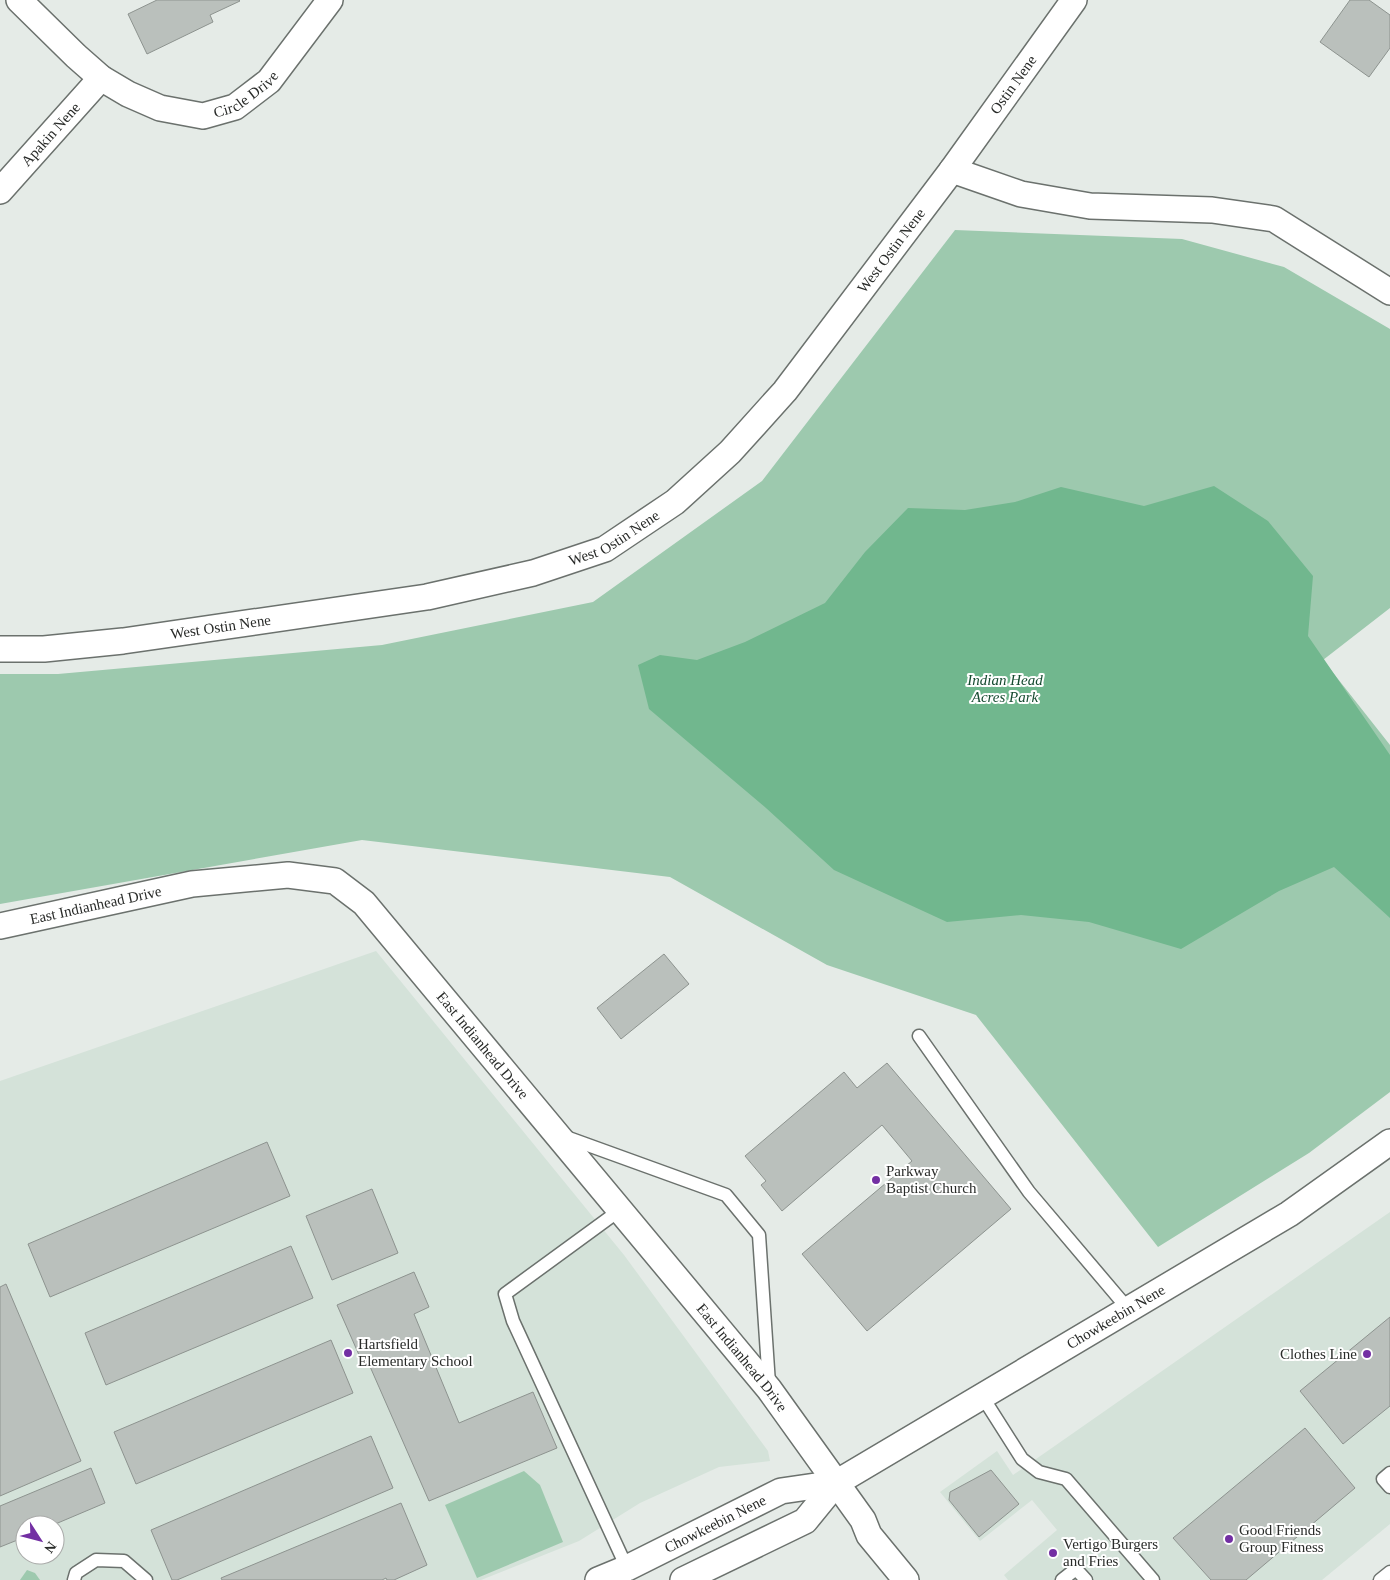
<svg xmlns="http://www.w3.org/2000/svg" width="1390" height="1580" font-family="'Times New Roman',serif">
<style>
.built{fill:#d4e2d9;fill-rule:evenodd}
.green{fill:#9dc9ae}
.water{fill:#71b78e}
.building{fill:#bac0bc;stroke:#8d938f}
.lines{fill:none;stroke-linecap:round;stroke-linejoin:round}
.service-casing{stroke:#6b716d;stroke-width:15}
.minor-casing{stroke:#6b716d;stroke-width:28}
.service{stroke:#fff;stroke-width:12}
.minor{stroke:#fff;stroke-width:25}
.poi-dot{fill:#732fa3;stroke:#fff;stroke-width:2}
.labels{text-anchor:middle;stroke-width:4;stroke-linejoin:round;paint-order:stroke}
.street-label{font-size:15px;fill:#292b29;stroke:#fff}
.park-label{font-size:15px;font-style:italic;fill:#154b30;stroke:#fff}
.poi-label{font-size:15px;fill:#292b29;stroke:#fff;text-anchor:start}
</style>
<rect width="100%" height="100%" fill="#e5ebe7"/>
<g class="built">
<path d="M376 951 624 1255 768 1451 770 1461 719 1467 640 1503 579 1541 481 1580H0V1081ZM25 1525H55V1555H25Z"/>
<polygon points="1390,1212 1390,1524 1322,1580 1008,1580 1004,1575 1057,1530 1032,1500 980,1541 940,1492 997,1451 1013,1475"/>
</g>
<g class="green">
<polygon points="955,230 1182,239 1284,267 1390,329 1390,608 1323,660 1390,745 1390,1092 1309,1153 1158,1247 976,1015 827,965 670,877 362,840 0,904 0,674 58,674 382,645 593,602 762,481"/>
<polygon points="524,1471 540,1485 563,1542 477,1578 445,1505"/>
<polygon points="27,1570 35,1573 40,1580 20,1580"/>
</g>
<polygon class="water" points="1214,486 1268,521 1313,576 1308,636 1390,755 1390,918 1334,867 1279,891 1181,949 1089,922 1021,915 947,922 834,870 766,808 649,709 638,665 660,655 697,660 745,642 825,603 865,552 908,508 965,510 1015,502 1061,487 1144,506"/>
<g class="building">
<polygon points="157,0 239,0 240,1 210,15 213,22 147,54 128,14"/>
<polygon points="1350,0 1369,0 1390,15 1390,48 1369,77 1320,42"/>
<polygon points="664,954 689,984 621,1039 597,1008"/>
<polygon points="887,1063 1011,1209 867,1331 802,1254 912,1161 882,1125 782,1211 761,1185 766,1181 745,1156 844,1072 857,1088"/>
<polygon points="267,1142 290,1196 50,1297 28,1244"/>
<polygon points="372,1189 398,1253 332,1280 306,1216"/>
<polygon points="291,1246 313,1298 106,1385 85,1333"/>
<polygon points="414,1272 429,1307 414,1314 459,1423 533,1392 557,1448 429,1501 368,1362 363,1364 337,1305"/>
<polygon points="6,1284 81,1461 0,1496 0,1287"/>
<polygon points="1390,1317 1390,1406 1343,1444 1300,1391"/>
<polygon points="331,1340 353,1393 136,1484 114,1432"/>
<polygon points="1305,1428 1355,1488 1246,1580 1211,1580 1173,1538"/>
<polygon points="371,1436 393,1488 177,1580 172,1580 151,1530"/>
<polygon points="91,1468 105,1503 53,1525 25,1525 25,1537 0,1547 0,1506"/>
<polygon points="991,1470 1019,1504 979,1537 949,1500 950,1492"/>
<polygon points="401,1503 427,1565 394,1580 387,1580 386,1578 382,1580 222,1580 221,1578"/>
</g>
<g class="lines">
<defs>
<g id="service">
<polyline points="919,1036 1029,1192 1129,1310"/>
<polyline points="563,1136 726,1195 759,1235 769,1384"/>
<polyline points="620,1210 505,1294 513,1321 627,1568"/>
<polyline points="982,1396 1022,1459 1039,1472 1066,1479 1153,1580"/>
<polyline points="1390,1473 1383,1479 1390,1487"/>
<polyline points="74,1580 76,1573 96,1560 124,1561 146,1580"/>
<polyline points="1062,1580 1076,1569 1086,1580"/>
<polyline points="1380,1580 1390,1572"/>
</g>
<g id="minor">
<path id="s1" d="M19 0 76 56 101 78 128 94 160 108 203 116 235 107 269 81 330 0"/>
<polyline points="952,170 1021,194 1090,206 1212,210 1274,219 1390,292"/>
<path id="s2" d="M0 191 101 78"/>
<path id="s3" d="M0 649H44L123 641 427 597 533 573 605 549 675 502 730 452 785 391 952 170 1074 0"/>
<path id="s4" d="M0 926 192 884 288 875 335 881 364 903 769 1389 863 1520 869 1535 906 1580"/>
<path id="s5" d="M598 1580 627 1568 781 1491 836 1483"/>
<path id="s6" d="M683 1580 805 1521 836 1483 1289 1214 1390 1142"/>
</g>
</defs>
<use href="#service" class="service-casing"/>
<use href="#minor" class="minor-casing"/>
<use href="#service" class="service"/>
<use href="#minor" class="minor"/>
</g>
<g class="poi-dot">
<circle cx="876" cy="1180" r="5"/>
<circle cx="348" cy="1353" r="5"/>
<circle cx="1367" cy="1354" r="5"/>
<circle cx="1229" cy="1539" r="5"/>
<circle cx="1053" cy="1553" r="5"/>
</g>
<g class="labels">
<g class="street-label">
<text dy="5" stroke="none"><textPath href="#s3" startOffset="1238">Ostin Nene</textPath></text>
<text dy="5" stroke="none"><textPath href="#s1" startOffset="272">Circle Drive</textPath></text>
<text dy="5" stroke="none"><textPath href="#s2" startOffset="76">Apakin Nene</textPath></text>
<text dy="5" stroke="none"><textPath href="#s3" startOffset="1032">West Ostin Nene</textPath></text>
<text dy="5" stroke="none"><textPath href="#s3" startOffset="628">West Ostin Nene</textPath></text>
<text dy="5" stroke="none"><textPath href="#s3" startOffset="222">West Ostin Nene</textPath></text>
<text dy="5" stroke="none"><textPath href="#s4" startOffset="98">East Indianhead Drive</textPath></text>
<text dy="5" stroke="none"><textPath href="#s4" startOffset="562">East Indianhead Drive</textPath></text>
<text dy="5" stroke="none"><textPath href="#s6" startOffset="510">Chowkeebin Nene</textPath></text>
<text dy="5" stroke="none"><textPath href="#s4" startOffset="968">East Indianhead Drive</textPath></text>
<text dy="5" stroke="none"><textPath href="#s5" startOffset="130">Chowkeebin Nene</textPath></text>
</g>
<g class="park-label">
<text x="1005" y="685">Indian Head<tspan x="1005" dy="17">Acres Park</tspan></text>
</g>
<g class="poi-label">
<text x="886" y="1176">Parkway<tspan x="886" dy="17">Baptist Church</tspan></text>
<text x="358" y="1349">Hartsfield<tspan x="358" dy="17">Elementary School</tspan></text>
<text x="1357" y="1359" text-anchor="end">Clothes Line</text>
<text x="1239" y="1535">Good Friends<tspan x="1239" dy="17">Group Fitness</tspan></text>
<text x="1063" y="1549">Vertigo Burgers<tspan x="1063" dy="17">and Fries</tspan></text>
</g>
</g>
<g transform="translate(40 1540) rotate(126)"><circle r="24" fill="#ffffff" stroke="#a9aaa9"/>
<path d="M0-4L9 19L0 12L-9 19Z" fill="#732fa3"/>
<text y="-8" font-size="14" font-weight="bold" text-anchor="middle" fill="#292b29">N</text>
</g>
</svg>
